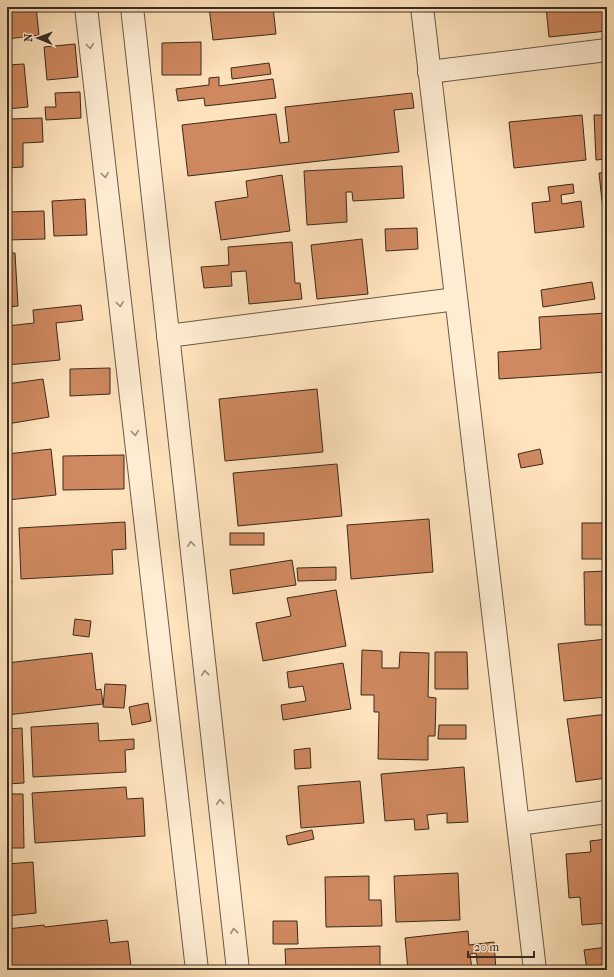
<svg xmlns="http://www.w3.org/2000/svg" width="614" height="977" font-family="'IM FELL French Canon',serif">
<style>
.building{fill:#cf885f;stroke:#382b20}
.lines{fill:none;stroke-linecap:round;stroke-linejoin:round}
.minor-casing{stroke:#6a5947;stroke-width:24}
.minor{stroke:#ffedd3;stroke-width:22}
.oneway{stroke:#9c8c7a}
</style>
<rect width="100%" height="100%" fill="#ffe3bc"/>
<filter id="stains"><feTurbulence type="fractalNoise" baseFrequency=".005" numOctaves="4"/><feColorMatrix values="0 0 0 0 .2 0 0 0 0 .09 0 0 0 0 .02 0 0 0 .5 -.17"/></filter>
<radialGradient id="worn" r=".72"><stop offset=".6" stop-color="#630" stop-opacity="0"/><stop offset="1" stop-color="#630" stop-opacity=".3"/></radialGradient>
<g class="building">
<polygon points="7,7 36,7 39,35 7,39"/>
<polygon points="209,7 273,7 276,34 213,40"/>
<polygon points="546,7 605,7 605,14 607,14 607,31 549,37"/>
<polygon points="201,42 201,75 162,75 162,43"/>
<polygon points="75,44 78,77 47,80 44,47"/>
<polygon points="269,63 271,74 232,79 231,68"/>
<polygon points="24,64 28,107 7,109 7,65"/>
<polygon points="219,77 219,86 273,79 276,98 205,106 204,98 178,101 176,89 209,85 209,78"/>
<polygon points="80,92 81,118 46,120 45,107 56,107 55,93"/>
<polygon points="412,93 414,108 394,110 399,152 188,176 182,125 276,114 280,143 289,142 285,107"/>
<polygon points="582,115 586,160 514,168 509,122"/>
<polygon points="594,115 607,115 607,159 596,160"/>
<polygon points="42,118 43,142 23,143 23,167 7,168 7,119"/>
<polygon points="402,166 404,198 353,201 352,192 346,192 347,222 307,225 304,171"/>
<polygon points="599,173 607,173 607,228 605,229"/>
<polygon points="282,175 290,231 221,240 215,202 248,197 246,181"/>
<polygon points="573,184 574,193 561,195 562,204 581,201 584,227 535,233 532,203 550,201 548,187"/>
<polygon points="85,199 87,235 54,236 52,201"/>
<polygon points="44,211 45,239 7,240 7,212"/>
<polygon points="417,228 418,249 386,251 385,229"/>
<polygon points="362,239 368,294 317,299 311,245"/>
<polygon points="292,242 295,283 300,283 302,299 249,304 246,271 231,272 232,286 204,288 201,267 229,265 228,247"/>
<polygon points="7,253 15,253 18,306 7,307"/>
<polygon points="592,282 595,299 543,307 541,290"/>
<polygon points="81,305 83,320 56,323 60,360 7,365 7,326 34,323 33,310"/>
<polygon points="607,313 607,372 499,379 498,352 541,349 539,317"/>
<polygon points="110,368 110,394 70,396 70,369"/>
<polygon points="43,379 49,417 7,424 7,384"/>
<polygon points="317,389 323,452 225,461 219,399"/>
<polygon points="51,449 56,495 7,500 7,454"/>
<polygon points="540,449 543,464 521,468 518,454"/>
<polygon points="124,455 124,489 63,490 63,456"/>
<polygon points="337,464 342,516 238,526 233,473"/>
<polygon points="429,519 433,572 351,579 347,525"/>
<polygon points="125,522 126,549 112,550 113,574 21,579 19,528"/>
<rect x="582" y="523" width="25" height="36"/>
<rect x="230" y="533" width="34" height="12"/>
<polygon points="7,545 12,583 7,584"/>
<polygon points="292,560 296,585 233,594 230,570"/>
<polygon points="336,567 336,580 298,581 297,568"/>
<polygon points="607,571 607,625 585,625 584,572"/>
<polygon points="336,590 346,646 263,661 256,623 291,616 287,598"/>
<polygon points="75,619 91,621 89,637 73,635"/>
<polygon points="607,639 607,697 564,701 558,644"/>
<polygon points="362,650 382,651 382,668 399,668 400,652 429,653 428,697 436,698 435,736 428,736 428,760 378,759 379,712 374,712 374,695 361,695"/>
<polygon points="435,652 467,652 468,689 435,689"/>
<polygon points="92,653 96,690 101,689 103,704 7,715 7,663"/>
<polygon points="343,663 351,709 283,720 281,705 306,701 303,686 289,688 287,672"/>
<polygon points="105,684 126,685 124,708 103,707"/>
<polygon points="148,703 151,721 132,725 129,707"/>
<polygon points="607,714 607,778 576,782 567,719"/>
<polygon points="98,723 99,741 134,739 134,749 125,750 126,772 33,777 31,727"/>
<polygon points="439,725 466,725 466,739 438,739"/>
<polygon points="22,728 24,783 7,784 7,729"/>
<polygon points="310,748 311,768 295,769 294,750"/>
<polygon points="464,767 468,822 447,823 447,813 427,815 429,829 415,830 414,819 385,821 381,774"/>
<polygon points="360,781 364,823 301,828 298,786"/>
<polygon points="126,787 127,799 143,798 145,836 35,843 32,793"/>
<polygon points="7,794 23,794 24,848 7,848"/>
<polygon points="312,830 314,839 288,845 286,836"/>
<polygon points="607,839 607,923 582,925 580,897 569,898 566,854 591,852 590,841"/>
<polygon points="33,862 36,913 7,916 7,864"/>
<polygon points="458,873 460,920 396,922 394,876"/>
<polygon points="369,876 369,900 381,900 382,926 326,927 325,877"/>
<polygon points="107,920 110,943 128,941 131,967 105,970 7,970 7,929 44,925 45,927"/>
<polygon points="273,921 297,921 298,944 273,944"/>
<polygon points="468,931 469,945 494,942 496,970 478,970 476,953 470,954 472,970 408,970 405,938"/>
<polygon points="380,946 380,970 286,970 285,949"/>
<polygon points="607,947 607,970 587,970 584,950"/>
</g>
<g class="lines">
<defs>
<g id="minor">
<polyline points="86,7 197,970"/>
<polyline points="132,7 238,970"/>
<polyline points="422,7 535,970"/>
<polyline points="429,72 607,50"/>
<polyline points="168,336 456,299"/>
<polyline points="518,824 607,812"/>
</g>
</defs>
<use href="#minor" class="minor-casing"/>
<use href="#minor" class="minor"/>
</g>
<defs><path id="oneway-chevron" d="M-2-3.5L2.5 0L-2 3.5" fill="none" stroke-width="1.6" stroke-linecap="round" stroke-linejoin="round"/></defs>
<g class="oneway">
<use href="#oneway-chevron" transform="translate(90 46) rotate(83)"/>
<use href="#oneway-chevron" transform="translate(105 175) rotate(83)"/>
<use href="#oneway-chevron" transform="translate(120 304) rotate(83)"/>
<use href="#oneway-chevron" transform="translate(135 433) rotate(83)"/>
<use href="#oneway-chevron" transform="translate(191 544) rotate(-96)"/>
<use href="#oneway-chevron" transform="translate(205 673) rotate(-96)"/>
<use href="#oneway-chevron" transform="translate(220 802) rotate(-96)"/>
<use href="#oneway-chevron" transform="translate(234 931) rotate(-96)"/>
</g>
<rect width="614" height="977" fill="none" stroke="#ffe3bc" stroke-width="24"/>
<rect x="8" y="8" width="598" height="961" fill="none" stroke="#382b20" stroke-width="2"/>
<rect x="12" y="12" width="590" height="953" fill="none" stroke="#382b20"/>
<g transform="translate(38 38) rotate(271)" stroke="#ffedd3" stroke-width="3" paint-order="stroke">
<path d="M0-3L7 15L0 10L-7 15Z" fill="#382b20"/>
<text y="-6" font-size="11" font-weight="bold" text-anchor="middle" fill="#382b20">N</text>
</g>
<path d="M468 951v6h66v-6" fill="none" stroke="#382b20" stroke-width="2"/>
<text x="474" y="951" font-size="12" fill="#382b20" stroke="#ffedd3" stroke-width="3" paint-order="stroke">20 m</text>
<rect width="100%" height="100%" filter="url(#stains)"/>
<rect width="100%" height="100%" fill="url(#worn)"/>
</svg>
